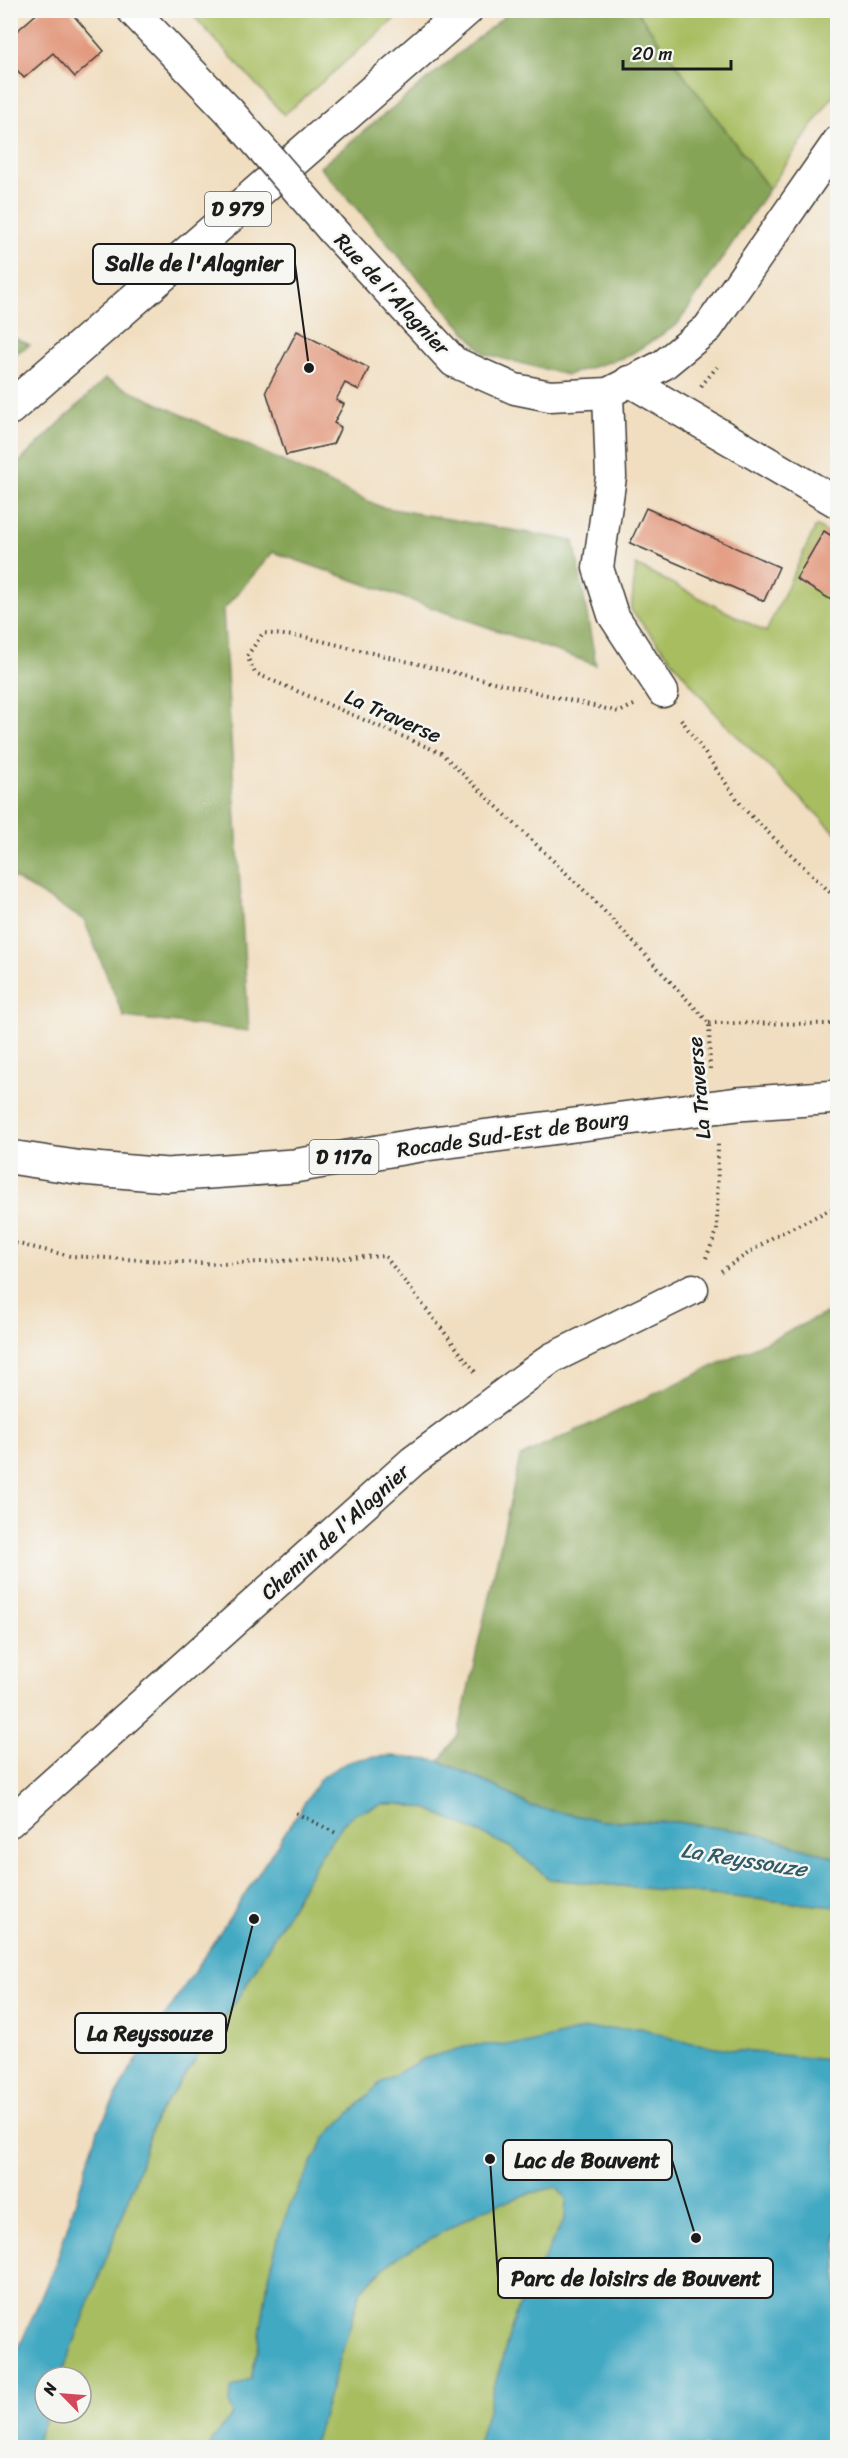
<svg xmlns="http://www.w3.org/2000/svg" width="848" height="2458" font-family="Sriracha,sans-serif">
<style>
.green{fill:#a8bd61;stroke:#626c3e;stroke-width:1.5}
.forest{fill:#86a457;stroke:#51603a;stroke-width:1.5}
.water{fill:#43a9c3;stroke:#306270;stroke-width:1.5}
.building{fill:#e2977c}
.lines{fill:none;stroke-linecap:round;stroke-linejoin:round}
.street-casing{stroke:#3c3935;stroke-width:33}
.primary-casing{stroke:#3c3935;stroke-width:36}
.path{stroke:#3c3935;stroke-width:4;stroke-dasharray:1.5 4.5;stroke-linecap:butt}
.street{stroke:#fff;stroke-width:30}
.primary{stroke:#fff;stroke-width:33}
.street-bridge-casing{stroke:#3c3935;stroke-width:33;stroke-linecap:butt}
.primary-bridge-casing{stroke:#3c3935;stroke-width:36;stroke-linecap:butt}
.street-bridge{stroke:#fff;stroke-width:30}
.primary-bridge{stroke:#fff;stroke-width:33}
.labels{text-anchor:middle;stroke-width:5;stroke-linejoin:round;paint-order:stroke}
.shield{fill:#f6f6f2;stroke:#5d5d5c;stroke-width:1.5}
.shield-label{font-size:20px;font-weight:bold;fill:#1c1c1c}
.street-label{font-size:21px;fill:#1c1c1c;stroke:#f6f6f2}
.water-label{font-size:22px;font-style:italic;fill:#2e5b67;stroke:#f6f6f2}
.leader{fill:none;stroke:#1c1c1c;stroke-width:2}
.callout-dot{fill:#1c1c1c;stroke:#f6f6f2;stroke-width:2}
.callout{fill:#f6f6f2;stroke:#1c1c1c;stroke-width:2}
.callout-label{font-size:22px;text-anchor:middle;font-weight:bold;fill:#1c1c1c}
</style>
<rect width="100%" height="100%" fill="#f6f6f2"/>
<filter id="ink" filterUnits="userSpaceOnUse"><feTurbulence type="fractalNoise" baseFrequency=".0167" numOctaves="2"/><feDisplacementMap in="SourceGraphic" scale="12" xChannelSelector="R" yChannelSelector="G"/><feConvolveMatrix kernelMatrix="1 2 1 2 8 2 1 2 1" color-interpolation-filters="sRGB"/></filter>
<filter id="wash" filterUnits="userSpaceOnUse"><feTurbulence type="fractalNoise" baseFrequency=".008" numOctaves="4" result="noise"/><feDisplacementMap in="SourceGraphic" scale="24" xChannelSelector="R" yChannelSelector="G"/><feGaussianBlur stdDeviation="1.35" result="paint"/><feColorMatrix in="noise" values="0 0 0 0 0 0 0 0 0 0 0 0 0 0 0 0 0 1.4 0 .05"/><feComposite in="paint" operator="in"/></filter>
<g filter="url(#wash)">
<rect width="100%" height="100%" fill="#f1dec0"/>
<g class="green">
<polygon points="189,11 404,11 284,115"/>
<polygon points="636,11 837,11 837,90 769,189"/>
<polygon points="816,526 837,539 837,834 718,717 631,610 636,565 766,632"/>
<polygon points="383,1804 401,1804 428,1809 512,1848 549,1879 837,1907 837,2447 34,2448 47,2413 81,2413 81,2377 61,2377 97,2278 128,2201 156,2117 241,1994 321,1855 343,1824 354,1814"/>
</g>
<g class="forest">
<polygon points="636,10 769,189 677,325 628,356 567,375 485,354 320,167 511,11"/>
<polygon points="11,336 30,345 11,356"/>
<polygon points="105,379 381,507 574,541 596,665 273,552 223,610 249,1031 124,1017 84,920 11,876 11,470"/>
<polygon points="837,1310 837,1858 753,1833 675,1822 602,1821 530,1806 500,1789 440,1761 458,1735 520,1457 829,1312"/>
</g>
<g class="water">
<path d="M393 1756 440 1761 500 1789 530 1806 602 1821 675 1822 753 1833 830 1856 837 1859V1907L549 1879 512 1848 428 1809 401 1804H383L354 1814 343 1824 321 1855 241 1994 156 2117 128 2201 61 2377H45V2413H47L34 2447H11V2366L56 2263 98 2130 130 2070 320 1779C346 1759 361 1757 393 1756Z"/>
<polygon points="641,2028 681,2041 735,2050 837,2061 837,2447 477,2447 515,2315 565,2217 566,2198 557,2187 531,2193 482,2210 394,2259 361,2290 313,2447 210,2447 212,2440 233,2414 230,2405 231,2388 251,2378 258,2348 268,2281 279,2234 289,2207 325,2138 380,2083 423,2059 472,2045 526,2044 584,2029"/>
</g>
<g id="blocks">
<g class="building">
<polygon points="41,10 69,10 104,51 75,77 53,53 24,78 10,62 10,37"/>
<polygon points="297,331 369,368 359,390 345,383 336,400 344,404 334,423 341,427 333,444 286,455 266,391"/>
<polygon points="646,508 779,567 764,601 630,543"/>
<polygon points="824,531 838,540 838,596 833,601 796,579"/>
</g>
</g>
</g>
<g filter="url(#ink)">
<use href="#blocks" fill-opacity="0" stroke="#3c3935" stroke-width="1.5"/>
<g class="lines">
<defs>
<g id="street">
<polyline points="132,10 230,112"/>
<polyline points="332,230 454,362 515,389 550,396 608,393 663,365 708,328 838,141"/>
<polyline points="629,381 838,503"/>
<polyline points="608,393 611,477 598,568 613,615 663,692"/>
<polyline points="10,1822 413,1461 552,1358 693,1289"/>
</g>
<g id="primary">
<polyline points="10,408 466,10"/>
<polyline points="738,1104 838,1097"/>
<polyline points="10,1157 82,1168 167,1175 294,1166 426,1144 676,1112"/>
</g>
</defs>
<use href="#street" class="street-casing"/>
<use href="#primary" class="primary-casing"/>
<g class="path">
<polyline points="701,386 717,367"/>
<polyline points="634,705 619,712 305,637 263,633 247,656 255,673 441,753 592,898 709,1023 710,1072"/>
<polyline points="681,719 744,809 838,900"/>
<polyline points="709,1023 838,1024"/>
<polyline points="10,1242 70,1256 219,1264 385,1256 476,1373"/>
<polyline points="706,1258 717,1231 718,1142"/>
<polyline points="721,1271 775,1236 838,1206"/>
<polyline points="296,1813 336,1833"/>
</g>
<use href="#street" class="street"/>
<use href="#primary" class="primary"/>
<defs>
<polyline id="street-bridge" points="230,112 332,230"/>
<polyline id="primary-bridge" points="676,1112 738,1104"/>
</defs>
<use href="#street-bridge" class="street-bridge-casing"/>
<use href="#primary-bridge" class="primary-bridge-casing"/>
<use href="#street-bridge" class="street-bridge"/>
<use href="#primary-bridge" class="primary-bridge"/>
</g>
</g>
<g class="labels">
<g class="shield">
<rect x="205" y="192" width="66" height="34" rx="4.5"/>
<rect x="309.5" y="1140" width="69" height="34" rx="4.5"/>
</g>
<g class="shield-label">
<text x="238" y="216">D 979</text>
<text x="344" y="1164">D 117a</text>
</g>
<g class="street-label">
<text transform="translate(392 294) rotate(47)" y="7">Rue de l'Alagnier</text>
<text transform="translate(393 716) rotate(24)" y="7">La Traverse</text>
<text transform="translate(699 1088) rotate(-95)" y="7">La Traverse</text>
<text transform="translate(513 1134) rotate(-8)" y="7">Rocade Sud-Est de Bourg</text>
<text transform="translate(335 1532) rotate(-42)" y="7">Chemin de l'Alagnier</text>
</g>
<g class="water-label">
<text transform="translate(744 1859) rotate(9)" y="8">La Reyssouze</text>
</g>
</g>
<path class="leader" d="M309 368L295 264M254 1919L226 2033M696 2238L672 2160M490 2159L498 2278"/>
<g class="callout-dot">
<circle cx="309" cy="368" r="6"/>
<circle cx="254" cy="1919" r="6"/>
<circle cx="696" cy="2238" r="6"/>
<circle cx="490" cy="2159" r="6"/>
</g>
<g class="callout">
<rect x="93" y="244" width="202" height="40" rx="6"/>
<rect x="75" y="2013" width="151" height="40" rx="6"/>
<rect x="503" y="2140" width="169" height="40" rx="6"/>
<rect x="498" y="2258" width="275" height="40" rx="6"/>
</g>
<g class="callout-label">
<text x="194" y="271">Salle de l'Alagnier</text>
<text x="150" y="2041">La Reyssouze</text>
<text x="587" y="2168">Lac de Bouvent</text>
<text x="636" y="2286">Parc de loisirs de Bouvent</text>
</g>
<rect width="848" height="2458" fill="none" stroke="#f6f6f2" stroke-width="36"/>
<g transform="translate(63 2395) rotate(295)"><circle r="28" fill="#f6f6f2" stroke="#9f9f9c" stroke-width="1.5"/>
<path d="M0-4.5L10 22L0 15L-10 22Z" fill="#d1495b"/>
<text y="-9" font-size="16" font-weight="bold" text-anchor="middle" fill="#1c1c1c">N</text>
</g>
<path d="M623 60v9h108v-9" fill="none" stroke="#1c1c1c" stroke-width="3"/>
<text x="632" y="60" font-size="18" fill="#1c1c1c" stroke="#f6f6f2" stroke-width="4.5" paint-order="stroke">20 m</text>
</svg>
